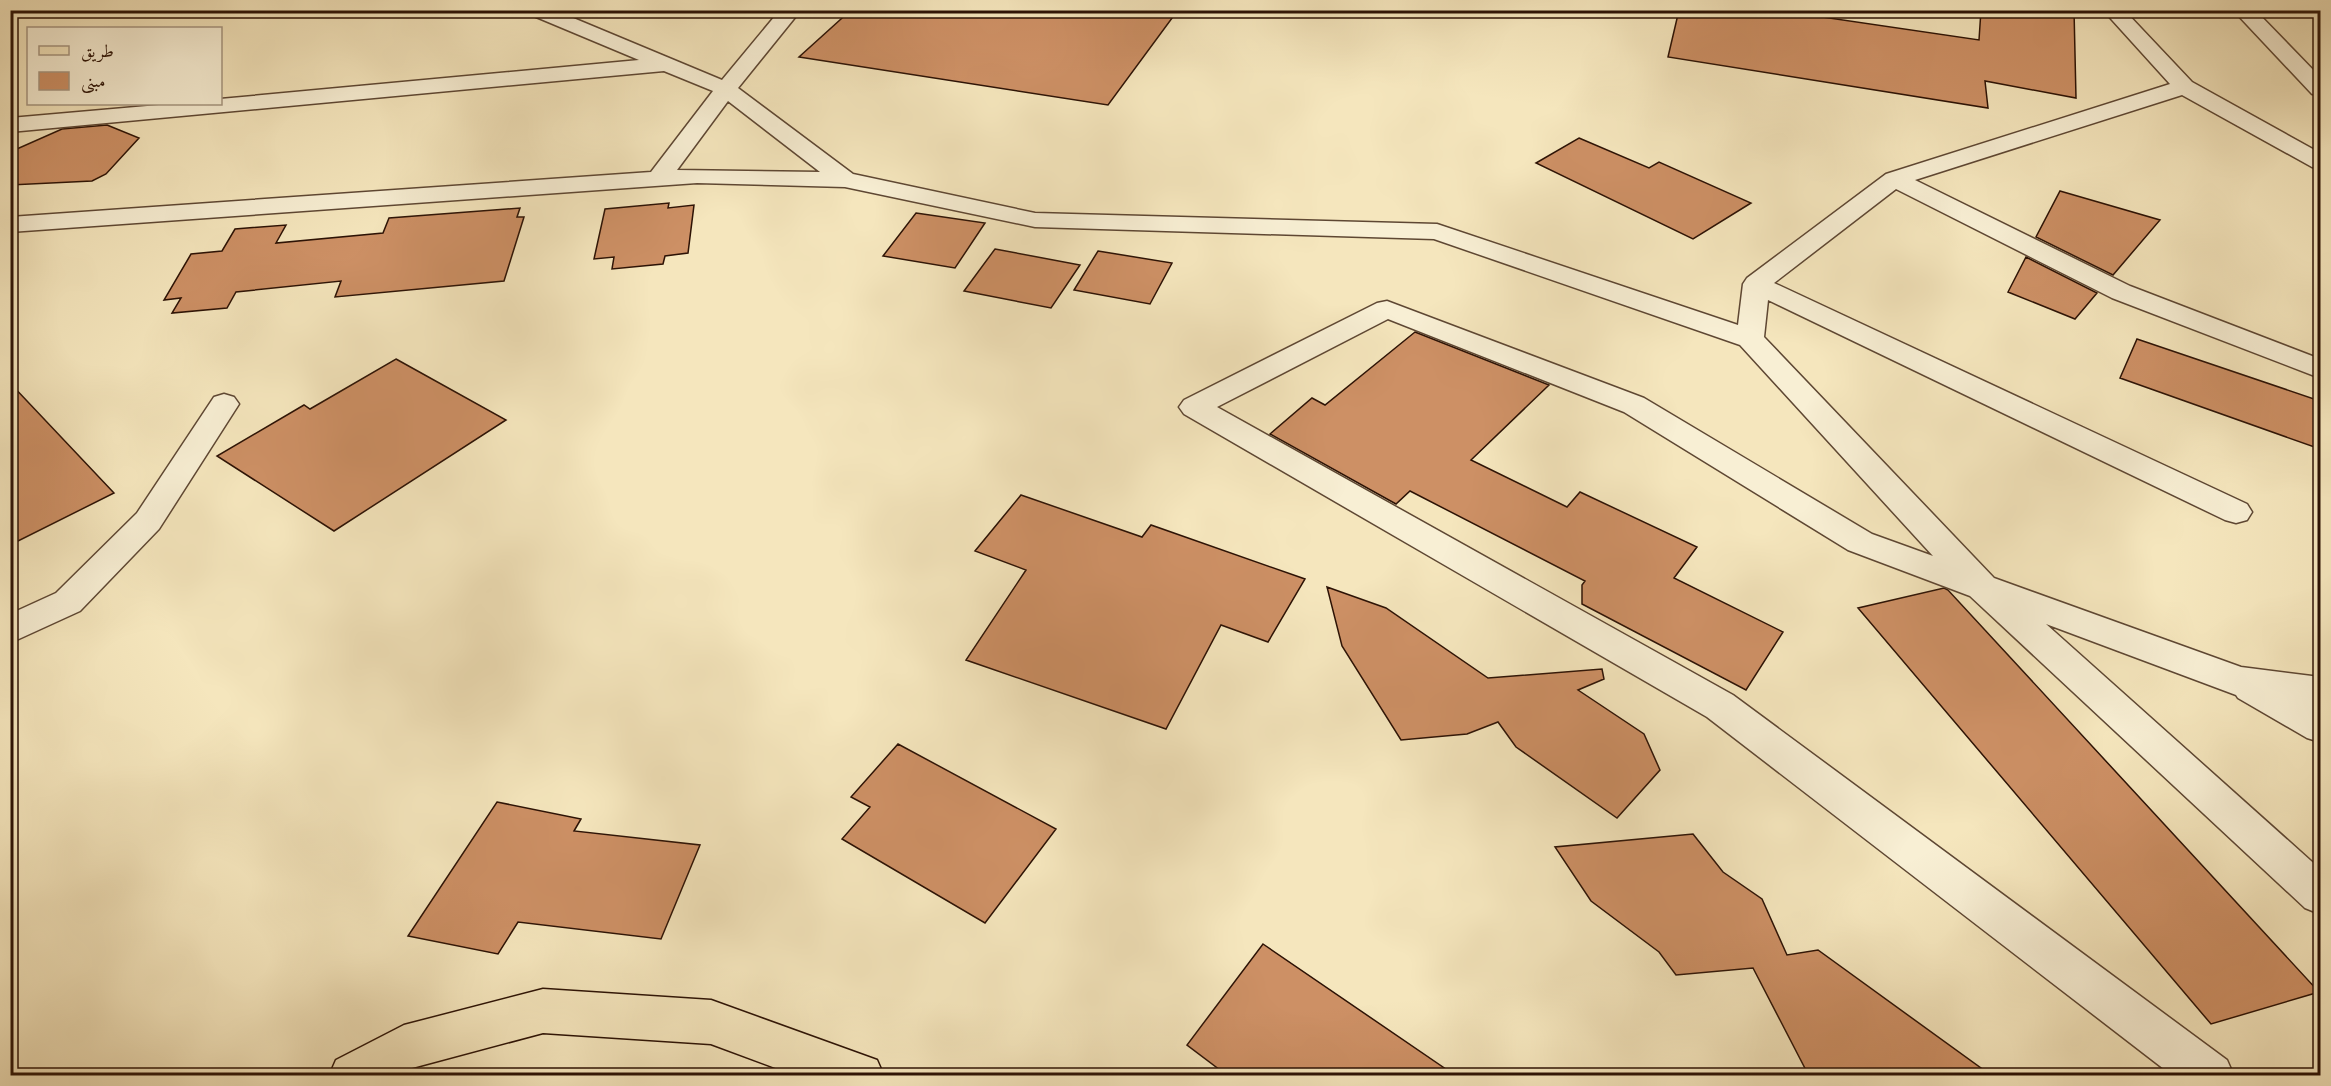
<svg xmlns="http://www.w3.org/2000/svg" width="2331" height="1086" viewBox="0 0 2331 1086" font-family="'IM FELL Double Pica',Amiri,serif">
	<style>
		.building { fill: #cd9065; stroke: #2c1205; stroke-width: 1.5 }
		.lines { fill: none; stroke-linecap: round; stroke-linejoin: round }
		.minor-casing { stroke: #5e4733; stroke-width: 3 }
		.major-casing { stroke: #2c1205; stroke-width: 3 }
		.minor { fill: #f8efd4; fill-rule: evenodd }
		.major { fill: #f5e6bd; fill-rule: evenodd }
	</style>
	<rect width="100%" height="100%" fill="#f5e6bd"/>
	<filter id="stains"><feTurbulence type="fractalNoise" baseFrequency=".00333" numOctaves="4"/><feColorMatrix values="0 0 0 0 .2 0 0 0 0 .09 0 0 0 0 .02 0 0 0 .5 -.17"/></filter>
	<radialGradient id="worn" r=".72"><stop offset=".6" stop-color="#630" stop-opacity="0"/><stop offset="1" stop-color="#630" stop-opacity=".3"/></radialGradient>
	<path class="building" d="M851,10h327l-70,95 -309,-48z
		M1679,10h95l205,30 2,-30h93l2,88 -91,-17 3,27 -320,-51z
		M107,125l32,13 -33,36 -14,7 -82,4v-33l52,-23z
		M1579,138l70,30 10,-6 92,41 -58,36 -157,-76z
		M2060,191l100,29 -47,55 -77,-38z
		M669,203l-1,5 26,-3 -6,48 -23,3 -2,8 -51,5 2,-12 -20,2 11,-50z
		M520,208l-3,9h7l-20,64 -169,16 6,-16 -105,11 -9,16 -55,5 9,-15 -17,2 27,-46 31,-3 13,-22 51,-4 -10,18 107,-10 6,-15z
		M916,213l69,10 -30,45 -72,-12z
		M995,249l85,16 -29,43 -87,-17z
		M1098,251l74,12 -22,41 -76,-14z
		M2026,257l71,36 -22,26 -67,-27z
		M1415,332l134,53 -78,75 96,47 13,-15 117,55 -23,31 109,54 -37,58 -164,-86v-19l3,-4 -175,-90 -14,13 -126,-70 42,-36 13,7z
		M2137,339l183,62v48l-200,-71z
		M396,359l110,61 -172,111 -117,-75 87,-51 6,4z
		M10,383l104,110 -104,52z
		M1021,495l121,42 9,-12 154,54 -37,63 -47,-17 -55,104 -200,-69 60,-90 -51,-19z
		M1327,587l59,21 102,70 114,-9 2,10 -26,11 66,44 16,36 -43,48 -101,-71 -18,-25 -31,12 -66,6 -59,-94z
		M1944,588l4,2 371,402 -108,32 -353,-416z
		M898,744l158,85 -71,94 -143,-84 28,-32 -19,-10z
		M497,802l84,17 -7,12 126,14 -39,94 -143,-17 -20,32 -90,-18z
		M1693,834l30,38 39,27 25,56 31,-5 174,126h-183l-56,-108 -77,7 -17,-23 -68,-51 -36,-54z
		M1263,944l193,132h-228l-41,-31z"/>
	<g class="lines">
		<g class="minor-casing">
			<path id="minor" d="M526,10h28l168,70 58,-70h21l-63,78 115,86 182,39 402,11 301,101 5,-41 4,-6 139,-104 284,-90 -67,-74h21l68,72 128,71v16l-8,-2 -130,-72 -267,85 215,106 190,73v19l-208,-80 -216,-109 -122,94 473,221 5,8 -5,8 -11,3 -11,-3 -457,-220 -4,37 230,241 247,89 79,10v28h-7l7,4v33l-13,-4 -69,-40 -2,-3 -190,-71 274,245v45l-15,-6 -335,-312 -122,-46 -224,-138 -236,-93 -171,88 516,288 494,365 7,16h-61l-466,-359 -523,-303 -5,-7 5,-7 193,-97 10,-2 257,97 228,136 61,22 -193,-211 -306,-106 -399,-12 -190,-40 -148,-4 -687,49v-15l641,-45 62,-81 -49,-20 -654,61v-14l160,-14h50v-5l419,-39 -110,-46zM728,101l92,71 -143,-2z
				M2233,10h22l65,67v18l-8,-1z
				M224,394l10,3 5,7 -80,125 -79,82 -70,32v-29l46,-21 81,-80 77,-116z"/>
		</g>
		<g class="major-casing">
			<path id="major" d="M543,989l168,11 166,60 7,16h-87l-86,-32 -168,-11 -131,35 -13,8h-70l7,-16 68,-35z"/>
		</g>
		<use href="#minor" class="minor"/>
		<use href="#major" class="major"/>
	</g>
	<rect width="2331" height="1086" fill="none" stroke="#f5e6bd" stroke-width="36"/>
	<rect x="12" y="12" width="2307" height="1062" fill="none" stroke="#2c1205" stroke-width="3"/>
	<rect x="18" y="18" width="2295" height="1050" fill="none" stroke="#2c1205" stroke-width="1.5"/>
	<rect x="27" y="27" width="195" height="78" fill="#f8efd4" stroke="#a69781" stroke-width="1.5"/>
	<rect x="39" y="46" width="30" height="9" fill="#f5e6bd" stroke="#a69781" stroke-width="1.5"/>
	<text x="81" y="57" font-size="18" fill="#2c1205">طريق</text>
	<rect x="39" y="72" width="30" height="18" fill="#cd9065" stroke="#a69781" stroke-width="1.5"/>
	<text x="81" y="87" font-size="18" fill="#2c1205">مبنى</text>
	<rect width="100%" height="100%" filter="url(#stains)"/>
	<rect width="100%" height="100%" fill="url(#worn)"/>
</svg>
